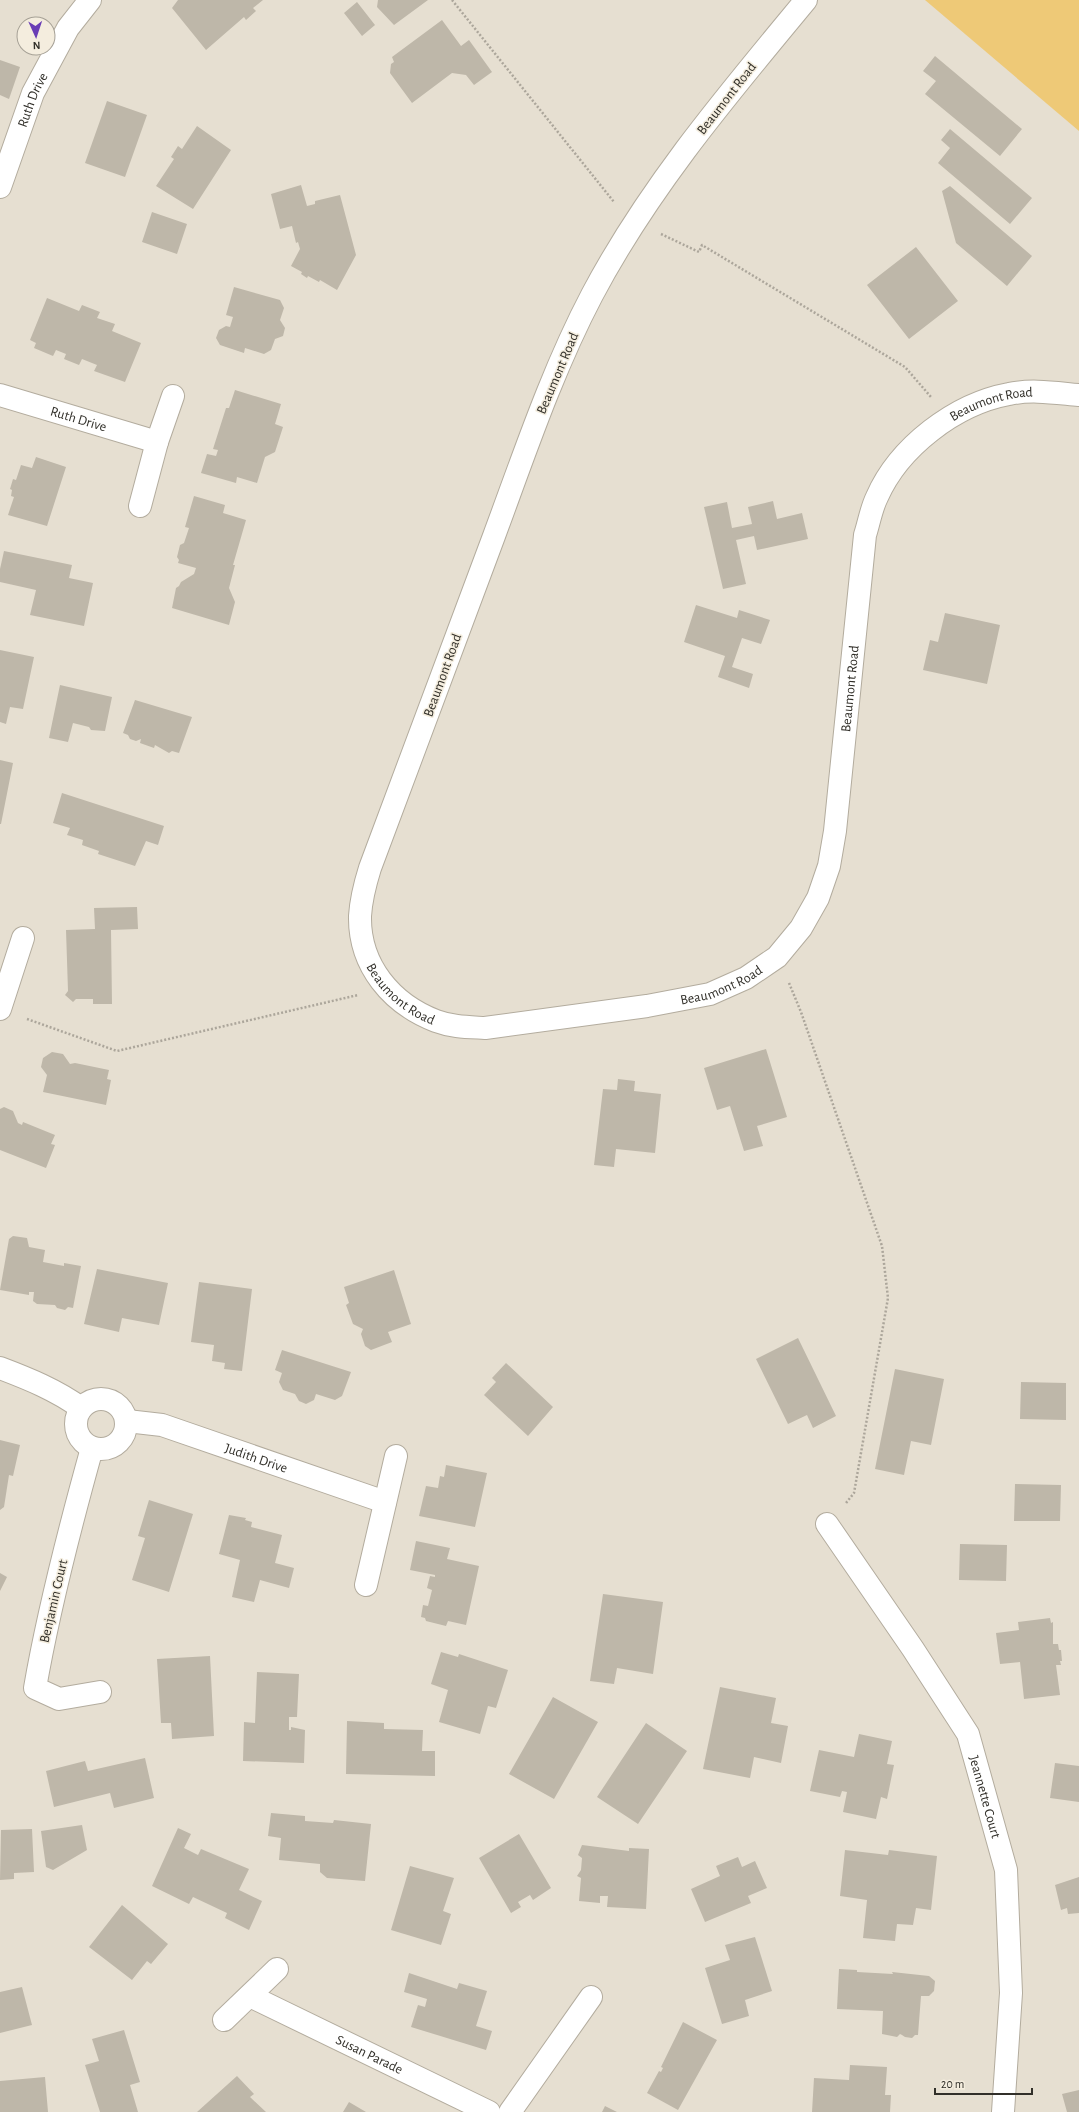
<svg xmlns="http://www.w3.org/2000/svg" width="1079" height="2112" viewBox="0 0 1079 2112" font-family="'Alegreya Sans',sans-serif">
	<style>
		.green { fill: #eec977 }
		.building { fill: #beb7a9 }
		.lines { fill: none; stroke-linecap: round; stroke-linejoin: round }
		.minor-casing { stroke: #b3ac9e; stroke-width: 24 }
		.path { stroke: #aca69b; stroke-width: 2.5; stroke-dasharray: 2 2; stroke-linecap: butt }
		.minor { stroke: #fff; stroke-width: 22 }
		.labels { text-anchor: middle; stroke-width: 3; stroke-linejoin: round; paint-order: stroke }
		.street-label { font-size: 14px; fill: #312f29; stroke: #f4edde }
	</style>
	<rect width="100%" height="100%" fill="#e6dfd1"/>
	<path class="green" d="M925,0h154v131z"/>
	<path class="building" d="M178,0h85l-10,8 3,3 -10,9 -2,-3 -38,33 -34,-42z
		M378,0h50l-34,25 -17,-18z
		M357,2l18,23 -13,11 -18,-23z
		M442,20l19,26 8,-6 23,32 -18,13 -8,-10 -14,-2 -40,30 -22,-30 1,-9 3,-2 -2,-5z
		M935,56l87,73 -22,27 -75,-62 11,-13 -13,-10z
		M0,60l20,7 -11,32 -9,-4z
		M107,101l40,14 -22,62 -40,-14z
		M197,126l34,24 -38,59 -37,-23 18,-27 -3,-2 7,-11 4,3z
		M950,129l82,69 -22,26 -72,-61 12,-15 -9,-8z
		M301,185l6,21 8,-2v-3l25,-6 16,60 -19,35 -17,-10 -1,2 -11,-6 -1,2 -6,-4 1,-2 -11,-6 9,-17 -2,-7 -2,1 -4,-17 -12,3 -9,-35z
		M950,186l82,70 -25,30 -51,-43 -14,-52z
		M152,212l35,12 -10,30 -35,-12z
		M916,247l42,54 -49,38 -42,-54z
		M234,287l46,13 4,8 -4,12 5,8 -2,8 -8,3 -4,11 -7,4 -19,-6 -1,5 -24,-8 -4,-7 3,-8 7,-4 4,1 3,-10 -7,-2z
		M47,298l32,13 3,-6 18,7 -3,6 18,6 -3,7 29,12 -16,39 -31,-11 3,-6 -15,-6 -3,6 -15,-6 2,-5 -10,-4 -3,6 -19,-8 2,-5 -6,-3z
		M235,390l46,14 -6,20 8,3 -8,25 -10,5 -8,26 -20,-6 -1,6 -35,-10 6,-19 9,2 2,-6 -5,-1 13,-41h3z
		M36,457l30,10 -19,59 -39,-11 6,-18 -3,-1 1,-6 -2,-1 3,-10 3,1 5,-15 11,3z
		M194,496l31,9 -2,8 23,7 -13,45h2l-6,23 6,14 -6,23 -57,-17 4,-20 3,-2 2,-4 13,-8 2,-6 -18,-5 1,-3 -2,-3 3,-12 4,-2 5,-15 -4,-1z
		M773,501l4,18 25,-6 6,26 -51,11 -3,-14 -18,4 10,44 -23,5 -19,-82 23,-5 5,26 20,-4 -4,-17z
		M4,551l68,14 -3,13 24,5 -9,43 -54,-11 6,-25 -36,-8v-13z
		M696,605l41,13 2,-8 31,10 -9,24 -19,-6 -10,29 21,7 -4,14 -31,-11 7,-21 -41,-14z
		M945,613l55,12 -13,59 -64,-14 7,-30 8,2z
		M0,650l34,7 -11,52 -13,-2 -4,17 -6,-2z
		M60,685l52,12 -7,34 -14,-1 -2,-3 -16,-4 -5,19 -19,-4z
		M135,700l57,17 -13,36 -7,-2 -3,2 -14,-8 -1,3 -14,-5 1,-4 -5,2 -6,-2 -2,-4 -5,-2z
		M0,760l13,3 -12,61h-1z
		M62,793l102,33 -6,19 -12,-4 -11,25 -37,-12 1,-3 -17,-6 1,-5 -16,-5 3,-7 -17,-5z
		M137,907l1,22 -27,1 1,74h-19v-5h-17l-3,3 -8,-7 3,-4 -2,-61 29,-1 -1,-21z
		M766,1049l21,68 -30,9 6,20 -19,5 -14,-45 -13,4 -13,-42z
		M52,1052l11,2 7,10 5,-1 34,7 -2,9 4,1 -5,25 -63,-13 4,-17 -6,-8 2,-9z
		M618,1079l17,2 -1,10 27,3 -6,59 -39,-4 -2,18 -20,-2 9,-76 14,1z
		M4,1107l9,4 5,12 4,2 1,-3 32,13 -4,9 4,1 -9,23 -46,-18v-41z
		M13,1236l14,2 2,9 16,3 -2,12 21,4v-3l17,3 -8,42 -5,-1 -3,3 -8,-2 -2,-3 -18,-1 -4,-3 1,-9h-5v3l-29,-5 9,-51z
		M97,1269l71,14 -9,42 -37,-7 -3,14 -35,-8z
		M394,1270l17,54 -23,8 4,10 -21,8 -6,-4 -4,-12 2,-5 -10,-5 -7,-19 3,-2 -5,-16z
		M199,1282l53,7 -10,82 -18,-2 1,-6 -13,-2 2,-16 -23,-3z
		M798,1338l38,78 -23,12 -6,-13 -19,9 -32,-65z
		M282,1350l69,22 -9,24 -7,4 -19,-6 -2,6 -8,4 -7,-3 -4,-7 -12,-4 -4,-8 3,-9 -7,-3z
		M506,1363l47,44 -25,29 -44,-41 12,-13 -4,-4z
		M895,1369l49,10 -13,66 -20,-4 -7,34 -29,-6z
		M1021,1382l45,1v37l-46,-1z
		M0,1440l20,5 -7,31 -4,-1 -5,32 -4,3z
		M446,1465l41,8 -12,54 -56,-11 7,-30 12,2 2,-12 4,1z
		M1015,1484l46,1 -1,36h-46z
		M149,1500l44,14 -24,78 -37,-12 13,-42 -7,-2z
		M229,1515l17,3 -1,2 7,2 -1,5 31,8 -7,28 19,5 -5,20 -29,-8 -6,22 -22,-5 8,-37 -21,-6z
		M416,1541l34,7 -3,11 32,7 -13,59 -18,-4 -2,5 -20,-5 -1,-3 -4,-1 2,-12 5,1 4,-16 -5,-2 3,-12 5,1v-2l-25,-5z
		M960,1544l47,1 -1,36 -47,-1z
		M0,1573l7,4 -7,14z
		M603,1594l60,8 -10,72 -36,-6 -3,16 -24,-3z
		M1050,1618l1,5 2,-1v22h5l1,6h2l1,11h-2l1,4h-5l4,30 -36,4 -4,-37 -20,2 -4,-31 23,-3 -1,-8z
		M441,1652l17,5 1,-3 49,16 -12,38 -8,-2 -8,28 -41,-12 9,-32 -17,-6z
		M210,1656l4,80 -42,3 -1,-16h-10l-4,-64z
		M257,1672l42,2 -2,43h-8v13h2v-3l14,3 -1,33 -61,-2 1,-39 11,1z
		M720,1687l56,11 -5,25 17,3 -7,37 -27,-6 -4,21 -47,-9z
		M553,1697l45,25 -44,77 -45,-25z
		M347,1721l37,2v6l39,1 -1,21h13v25l-89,-2z
		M646,1723l41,28 -49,73 -41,-27z
		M859,1734l33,7 -5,23 7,1 -7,34 -6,-2 -5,22 -33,-7 4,-20 -5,-1 -2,6 -30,-6 9,-41 35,7z
		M145,1758l9,40 -40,10 -4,-15 -56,14 -8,-36 39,-10 3,10z
		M1055,1763l24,3v36l-29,-4z
		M271,1813l34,3v5l28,2 1,-3 37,4 -6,57 -38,-3 -7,-6v-8l-41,-4 2,-22 -13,-2z
		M82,1825l5,25 -34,20 -7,-3 -5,-36z
		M178,1828l13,6 -7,14 14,7 3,-6 48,20 -10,21 23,11 -13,29 -24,-12 2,-5 -34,-16 -4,7 -37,-18z
		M32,1829l2,43 -20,1v6l-14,1 1,-50z
		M519,1834l32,54 -18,12 -3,-5 -12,7 3,5 -10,6 -32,-55z
		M582,1845l47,6v-3l20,1 -3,60 -39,-2 1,-11h-8v7l-21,-2 2,-23 -4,-2 4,-6 1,-12 -4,-3z
		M845,1850l43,5 1,-5 48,6 -6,54 -15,-2 -3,17 -16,-1 -2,17 -32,-3 4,-38 -27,-4z
		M738,1857l4,10 13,-6 12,27 -19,8 3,7 -46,19 -14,-33 29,-13 -4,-10z
		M410,1866l44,12 -11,33 8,3 -10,31 -50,-15z
		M1079,1877v36l-11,1 -1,-6 -6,2 -6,-25z
		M122,1905l46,39 -17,20 -4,-3 -15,19 -43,-33z
		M755,1937l17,54 -27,9 4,16 -27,8 -17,-56 25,-8 -5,-15z
		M839,1969l18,1v2l36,2 -1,-2 37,4 6,5 -1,10 -5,5h-8l-3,39h-3l-3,3 -7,-1 -3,-2 -2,-1 -3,3 -15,-3 1,-23 -46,-2z
		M409,1973l48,16 2,-6 28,8 -11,35 16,5 -6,19 -75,-23 7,-22 7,2 2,-8 -23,-7z
		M22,1987l10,38 -32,8v-41z
		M683,2022l34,18 -39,70 -31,-17 12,-22 2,1 2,-4 -2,-1z
		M124,2030l16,52 -10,3 8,27h-38l-15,-47 14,-4 -7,-22z
		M850,2065l37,2 -2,28h6l-1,17h-78l2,-34 35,2z
		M237,2076l17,18 -4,3 16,15h-69z
		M45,2077l3,35h-48v-31z
		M1079,2090v22h-12l-5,-18z
		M349,2102l17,10h-23z
		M605,2106l12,6h-15z"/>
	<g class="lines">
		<g class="minor-casing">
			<g id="minor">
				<path id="s1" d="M806,0c-77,93 -157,187 -214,295 -40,76 -68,160 -98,241 -42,111 -83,222 -124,332 -5,16 -9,32 -10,48 -1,50 32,88 76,105 16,6 32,6 49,7l162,-22 63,-12 36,-16 31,-21 24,-29 17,-30 11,-32 6,-35 30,-296c4,-12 6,-26 12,-38 22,-50 78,-93 132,-103 23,-5 47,-1 70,1"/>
				<path id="s2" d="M0,187l33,-94 35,-65 22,-28"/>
				<path id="s3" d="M0,395l157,47"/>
				<path d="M140,506l17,-64 16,-46"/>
				<path d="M0,1009l23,-71"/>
				<path d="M0,1368c29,11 56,22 81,40"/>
				<circle cx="101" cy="1424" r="25"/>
				<path id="s4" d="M127,1421l35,4 223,77"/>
				<path d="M92,1448c-22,79 -43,159 -57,240l24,11 41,-7"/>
				<path id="s5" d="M827,1524l86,125 55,85 38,136 5,123 -8,119"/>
				<path d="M366,1585l30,-129"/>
				<path id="s6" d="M250,1996l239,116"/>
				<path d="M224,2020l53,-51"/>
				<path d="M510,2112l81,-115"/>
			</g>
		</g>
		<path class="path" d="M452,0l162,202
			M661,234l38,18 3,-7 203,122 26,30
			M789,983l12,29 81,234 6,52 -34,195 -8,10
			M27,1019l90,32 241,-56"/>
		<use href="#minor" class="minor"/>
	</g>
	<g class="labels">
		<g class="street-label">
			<text transform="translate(726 98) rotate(-52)" y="5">Beaumont Road</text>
			<text dy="5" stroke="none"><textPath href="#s2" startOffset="93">Ruth Drive</textPath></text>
			<text transform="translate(557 373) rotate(-67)" y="5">Beaumont Road</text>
			<text dy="5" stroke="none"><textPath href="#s1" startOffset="2154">Beaumont Road</textPath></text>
			<text dy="5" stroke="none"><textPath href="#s3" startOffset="82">Ruth Drive</textPath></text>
			<text transform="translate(442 675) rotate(-70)" y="5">Beaumont Road</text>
			<text dy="5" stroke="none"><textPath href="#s1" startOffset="1806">Beaumont Road</textPath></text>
			<text dy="5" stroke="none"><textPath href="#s1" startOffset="1458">Beaumont Road</textPath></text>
			<text dy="5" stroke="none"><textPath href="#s1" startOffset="1122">Beaumont Road</textPath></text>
			<text dy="5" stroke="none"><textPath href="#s4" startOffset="135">Judith Drive</textPath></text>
			<text transform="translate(53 1601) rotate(-77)" y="5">Benjamin Court</text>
			<text dy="5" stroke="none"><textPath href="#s5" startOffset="318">Jeannette Court</textPath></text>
			<text dy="5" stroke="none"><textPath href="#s6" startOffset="133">Susan Parade</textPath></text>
		</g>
	</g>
	<g transform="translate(36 36) rotate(177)"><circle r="19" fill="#f4edde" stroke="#a6a196"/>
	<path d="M0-3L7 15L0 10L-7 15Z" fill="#693db5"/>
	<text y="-6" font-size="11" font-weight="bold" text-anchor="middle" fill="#312f29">N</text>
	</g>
	<path d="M935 2088v6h97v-6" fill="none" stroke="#312f29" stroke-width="2"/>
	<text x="941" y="2088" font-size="12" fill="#312f29" stroke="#f4edde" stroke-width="3" paint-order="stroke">20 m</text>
</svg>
